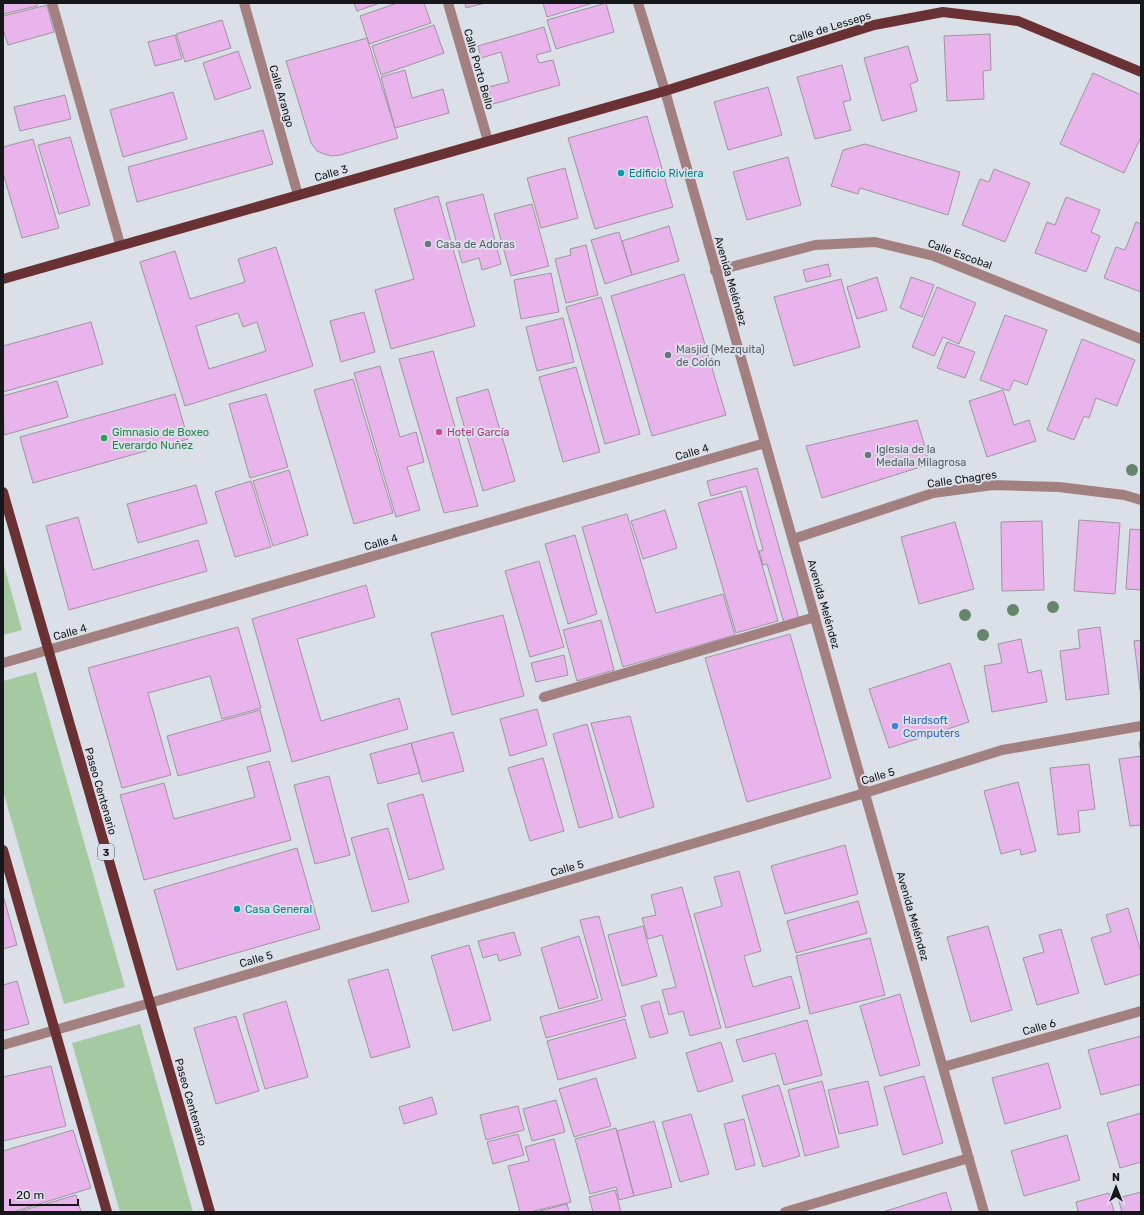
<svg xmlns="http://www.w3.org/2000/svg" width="1144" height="1215" viewBox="0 0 1144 1215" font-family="Rubik,sans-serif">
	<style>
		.green { fill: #a5caa2 }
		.building { fill: #e8b4eb; stroke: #9d969d; fill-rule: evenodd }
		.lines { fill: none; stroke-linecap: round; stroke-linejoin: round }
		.minor { stroke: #a2807f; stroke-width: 10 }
		.major { stroke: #693133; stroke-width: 10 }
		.tree { fill: #66866c }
		.culture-dot { fill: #0f9aa8; stroke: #dbe0e8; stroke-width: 1.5 }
		.worship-dot { fill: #6b7280; stroke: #dbe0e8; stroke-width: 1.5 }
		.hotel-dot { fill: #d1479c; stroke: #dbe0e8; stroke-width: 1.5 }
		.leisure-dot { fill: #2e9e5b; stroke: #dbe0e8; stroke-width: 1.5 }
		.shop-dot { fill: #3f7fe0; stroke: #dbe0e8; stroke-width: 1.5 }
		.labels { text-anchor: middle; stroke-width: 4; stroke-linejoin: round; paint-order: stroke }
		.shield { fill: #dbe0e8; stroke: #505358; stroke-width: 1 }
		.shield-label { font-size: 10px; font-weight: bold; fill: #15171a }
		.street-label { font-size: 11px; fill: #15171a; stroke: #dbe0e8 }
		.culture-label { font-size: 11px; fill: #0d838f; stroke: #dbe0e8; text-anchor: start }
		.worship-label { font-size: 11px; fill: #5b616d; stroke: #dbe0e8; text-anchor: start }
		.leisure-label { font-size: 11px; fill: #27864d; stroke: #dbe0e8; text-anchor: start }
		.hotel-label { font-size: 11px; fill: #b23c85; stroke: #dbe0e8; text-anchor: start }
		.shop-label { font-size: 11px; fill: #366cbe; stroke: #dbe0e8; text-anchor: start }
	</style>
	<rect width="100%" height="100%" fill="#dbe0e8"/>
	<path class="green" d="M3,562l19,68 -19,5z
		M36,672l89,315 -61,17 -61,-213v-110z
		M140,1024l53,188h-73l-48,-169z"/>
	<path class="building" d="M3,3h34v3l-34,8z
		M354,3h26l-23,8z
		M397,3h27l7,20 -62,21 -9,-28z
		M465,3h20l-19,5z
		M543,3h50l-46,14z
		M606,3l8,29 -58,17 -9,-29z
		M47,5l7,27 -46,13 -5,-16v-13z
		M222,20l9,28 -46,14 -9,-28z
		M434,25l10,28 -63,22 -9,-29z
		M544,27l7,24 -15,4 3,8 14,-3 7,25 -67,19 -5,-17 21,-5 -8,-30 -20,6 -3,-12z
		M990,34l1,36 -8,1 1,28 -37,2 -3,-65z
		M175,35l7,24 -27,7 -7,-24z
		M367,38l31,100 -58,17 -8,1 -8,-2 -7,-3 -6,-8 -25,-82z
		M908,46l10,35 -8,3 7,27 -35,10 -18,-63z
		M238,51l13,37 -36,12 -12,-37z
		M842,65l9,35 -8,2 8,28 -36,9 -18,-62z
		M405,70l7,28 31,-9 6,24 -54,15 -14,-51z
		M1093,73l48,22v42l-17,36 -64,-29z
		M768,87l14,48 -54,15 -14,-48z
		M173,92l14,47 -64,18 -13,-47z
		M65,95l6,24 -51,12 -6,-24z
		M647,116l26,91 -78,22 -27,-91z
		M263,130l10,34 -136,38 -9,-35z
		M70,137l20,68 -31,9 -21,-69z
		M33,139l26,89 -37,10 -19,-65v-26z
		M865,144l95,28 -12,43 -88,-27 -2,6 -27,-8 12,-36z
		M788,157l13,48 -54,15 -14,-48z
		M565,168l13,50 -37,10 -14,-50z
		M994,169l36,14 -25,59 -43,-17 18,-46 9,3z
		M483,194l18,70 -19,6 -3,-12 -17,5 -16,-60z
		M438,196l37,130 -84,23 -16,-59 39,-11 -20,-70z
		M1066,197l34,13 -9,22 9,4 -14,36 -51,-19 12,-31 8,3z
		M532,204l17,62 -38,10 -17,-62z
		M1136,222l5,2v68l-37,-14 12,-31 9,3z
		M669,226l10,35 -47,14 -10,-34z
		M619,232l13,43 -27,9 -14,-44z
		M586,245l12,50 -32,8 -11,-44 16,-4 -1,-6z
		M276,247l37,119 -128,40 -45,-144 35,-11 15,48 55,-17 -7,-23zM238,313l5,14 14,-5 9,29 -57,18 -13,-43z
		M828,264l3,12 -25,6 -3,-12z
		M551,273l8,39 -38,7 -7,-39z
		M684,274l42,141 -74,21 -41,-140z
		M877,277l10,33 -30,9 -10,-32z
		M911,277l23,8 -12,32 -22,-9z
		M841,279l19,68 -66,19 -20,-69z
		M937,287l39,16 -17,41 -16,-7 -9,19 -22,-9z
		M601,297l39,137 -35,10 -39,-137z
		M364,312l11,40 -34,10 -11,-41z
		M1005,315l42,15 -20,55 -13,-5 -5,11 -29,-11z
		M563,318l11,44 -37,9 -11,-44z
		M91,322l12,42 -100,28v-46z
		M1082,339l53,21 -18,46 -21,-8 -7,20 -5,-2 -10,24 -27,-10z
		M947,342l28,10 -10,26 -28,-10z
		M433,351l45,155 -34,7 -45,-154z
		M380,366l20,71 16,-5 8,30 -17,5 13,43 -24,7 -42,-144z
		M576,367l24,85 -37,10 -24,-85z
		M353,379l40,134 -39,11 -40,-134z
		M57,381l11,36 -64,18 -1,-39z
		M488,389l27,92 -32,10 -27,-93z
		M1003,390l11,35 15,-5 7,21 -49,16 -18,-56z
		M175,394l13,45 -155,44 -13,-46z
		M266,394l22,73 -38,11 -21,-74z
		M917,420l13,44 -108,34 -16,-52z
		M757,468l42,151 -15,4 -17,-59 -4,1 -4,-14 4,-1 -17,-64 -35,10 -4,-15z
		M289,470l19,65 -35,11 -20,-65z
		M251,481l20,66 -36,10 -20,-65z
		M196,485l11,38 -69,20 -11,-39z
		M741,491l37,130 -42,12 -38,-130z
		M665,510l12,38 -34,11 -12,-38z
		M627,514l29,99 67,-19 12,41 -112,32 -41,-140z
		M78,517l15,53 105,-30 9,31 -138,39 -23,-84z
		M1079,520l41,3 -5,71 -41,-3z
		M1042,521l2,69 -42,1 -1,-69z
		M955,522l19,67 -55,15 -18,-67z
		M1130,529l11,1v60l-15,-1z
		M575,535l22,79 -29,10 -23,-80z
		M539,561l25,86 -34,10 -25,-86z
		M366,585l9,32 -78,22 24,82 78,-23 9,31 -116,33 -40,-143z
		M503,615l21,81 -72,19 -21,-82z
		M601,620l13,50 -37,11 -14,-51z
		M238,627l23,81 -39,11 -12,-43 -62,17 23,82 -49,13 -34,-120z
		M1100,627l9,67 -43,6 -6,-49 20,-3 -2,-18z
		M790,634l41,144 -84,24 -42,-144z
		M1021,639l7,34 13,-3 6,32 -55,10 -8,-46 18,-3 -4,-19z
		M1141,640v50h-1l-6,-49z
		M564,655l4,20 -32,7 -5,-19z
		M950,663l19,59 -80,26 -20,-59z
		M537,709l10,36 -37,11 -10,-37z
		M260,710l11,41 -93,25 -11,-40z
		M630,716l24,91 -35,11 -28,-95z
		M587,724l26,94 -34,10 -26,-94z
		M453,732l11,39 -42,11 -11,-39z
		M1141,741v84l-11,1 -11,-67 22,-3 -2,-14z
		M411,743l9,30 -42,11 -8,-30z
		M543,758l21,73 -34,10 -22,-73z
		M269,761l22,79 -147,40 -24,-85 44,-12 10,36 81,-22 -8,-30z
		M1089,764l6,45 -17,2 2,21 -22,3 -8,-67z
		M329,776l21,79 -35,9 -21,-79z
		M1018,782l18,69 -15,4 -1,-6 -19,5 -17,-63z
		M423,794l21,75 -35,11 -22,-76z
		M388,828l21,74 -37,10 -21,-74z
		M845,845l13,49 -73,20 -14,-48z
		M297,848l23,81 -143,41 -23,-80z
		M739,871l22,80 -17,5 9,31 38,-11 9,32 -74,20 -32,-114 28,-8 -8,-29z
		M682,887l39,141 -31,8 -7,-25 -14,4 -7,-25 14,-3 -14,-52 -14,4 -6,-21 14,-3 -5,-20z
		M3,895l14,50 -14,4z
		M858,901l9,32 -71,20 -9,-32z
		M1128,908l13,44v22l-36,11 -14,-47 20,-6 -5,-17z
		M599,916l27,100 -80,22 -6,-21 62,-17 -22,-80z
		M643,926l14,50 -35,10 -14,-51z
		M988,926l24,84 -41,12 -24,-85z
		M1061,929l18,64 -42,12 -14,-47 21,-6 -5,-17z
		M514,932l7,23 -22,6 -2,-7 -14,4 -5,-17z
		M579,936l19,62 -39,11 -18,-61z
		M870,938l15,57 -75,19 -14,-58z
		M469,945l22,75 -38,11 -22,-75z
		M388,969l22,78 -39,11 -23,-78z
		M17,981l12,43 -26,7v-46z
		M900,994l20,71 -40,11 -20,-70z
		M286,1001l22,76 -43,12 -22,-75z
		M659,1001l9,32 -18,5 -9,-32z
		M236,1016l23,75 -43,13 -22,-76z
		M625,1019l11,39 -78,22 -11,-39z
		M807,1020l15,55 -38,10 -9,-32 -32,9 -7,-22z
		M1141,1036v48l-40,11 -13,-45z
		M721,1042l12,39 -35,11 -12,-39z
		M1048,1063l13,45 -56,16 -13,-46z
		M51,1066l15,60 -63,15v-64z
		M924,1076l19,67 -40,12 -19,-68z
		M596,1078l15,48 -37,11 -15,-48z
		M822,1081l17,66 -34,9 -17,-66z
		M868,1081l10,44 -39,9 -11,-44z
		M779,1085l21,71 -37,11 -21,-71z
		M432,1097l5,17 -33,10 -5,-17z
		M556,1100l9,32 -33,9 -9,-32z
		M518,1106l6,24 -38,10 -6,-25z
		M1141,1113v49l-21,6 -13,-45z
		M691,1114l18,60 -29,8 -18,-60z
		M744,1119l11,46 -19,5 -12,-46z
		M654,1121l18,66 -38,9 -17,-65z
		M616,1128l18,68 -15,4 -3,-13 -26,7 -15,-55z
		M73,1130l18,58 -78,24h-10v-61z
		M518,1134l6,21 -31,9 -6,-22z
		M1067,1135l13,45 -56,16 -13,-45z
		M554,1139l17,63 -41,10h-10l-12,-46 21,-5 -4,-14z
		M615,1190l6,22h-28l-4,-15z
		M946,1192l6,20h-69z
		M1141,1192v20h-19l-4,-14z
		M1109,1193l5,19h-38l2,-1 -2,-9z
		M76,1195l5,17h-63z
		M567,1204l2,8h-33z"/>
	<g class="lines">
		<path class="minor" d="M52,3l68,241
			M244,3l54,192
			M448,3l40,138
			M638,3l27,88 319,1121
			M715,271l100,-26 60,-3 59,14 207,83
			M793,539l140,-46 60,-8 66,2 65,8 17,5
			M3,663l762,-220
			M544,697l271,-80
			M3,1045l147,-42 715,-210 137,-43 139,-24
			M943,1067l198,-56
			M785,1212l184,-54"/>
		<path class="major" d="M3,279l662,-188 209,-66 69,-13 75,9 123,51
			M3,492l207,720
			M3,850l104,362"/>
	</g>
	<g class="tree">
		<circle cx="1132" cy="470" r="6"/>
		<circle cx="1053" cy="607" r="6"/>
		<circle cx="1013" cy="610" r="6"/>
		<circle cx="965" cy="615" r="6"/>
		<circle cx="983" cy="635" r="6"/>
	</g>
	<g class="culture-dot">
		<circle cx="621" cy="173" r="4"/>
		<circle cx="237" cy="909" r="4"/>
	</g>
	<g class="worship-dot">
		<circle cx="428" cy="244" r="4"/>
		<circle cx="668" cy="355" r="4"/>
		<circle cx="868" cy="455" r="4"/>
	</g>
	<circle class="hotel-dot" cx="439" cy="432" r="4"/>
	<circle class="leisure-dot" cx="104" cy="438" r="4"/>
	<circle class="shop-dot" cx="895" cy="726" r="4"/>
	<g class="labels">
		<rect class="shield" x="98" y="844" width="16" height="16" rx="3"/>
		<g class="shield-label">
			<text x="106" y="856">3</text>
		</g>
		<g class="street-label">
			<text transform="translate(830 27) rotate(-17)" y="4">Calle de Lesseps</text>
			<text transform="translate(479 69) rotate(74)" y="4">Calle Porto Bello</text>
			<text transform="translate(282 96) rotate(74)" y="4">Calle Arango</text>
			<text transform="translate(331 173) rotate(-16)" y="4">Calle 3</text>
			<text transform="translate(960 254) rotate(20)" y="4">Calle Escobal</text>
			<text transform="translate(731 281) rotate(74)" y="4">Avenida Meléndez</text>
			<text transform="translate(692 452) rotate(-16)" y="4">Calle 4</text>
			<text transform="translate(962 479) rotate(-8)" y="4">Calle Chagres</text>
			<text transform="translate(381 542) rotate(-16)" y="4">Calle 4</text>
			<text transform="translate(824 604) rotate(74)" y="4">Avenida Meléndez</text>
			<text transform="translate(70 632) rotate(-16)" y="4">Calle 4</text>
			<text transform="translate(878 776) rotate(-17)" y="4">Calle 5</text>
			<text transform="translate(101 791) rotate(74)" y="4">Paseo Centenario</text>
			<text transform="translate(567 868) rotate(-16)" y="4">Calle 5</text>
			<text transform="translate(913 916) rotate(74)" y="4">Avenida Meléndez</text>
			<text transform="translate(256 959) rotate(-16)" y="4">Calle 5</text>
			<text transform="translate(1039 1027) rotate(-16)" y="4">Calle 6</text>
			<text transform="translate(191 1102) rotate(74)" y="4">Paseo Centenario</text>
		</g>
		<g class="culture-label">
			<text x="629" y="177">Edificio Riviera</text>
			<text x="245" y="913">Casa General</text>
		</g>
		<g class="worship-label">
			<text x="436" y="248">Casa de Adoras</text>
			<text x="676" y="353">Masjid (Mezquita)<tspan x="676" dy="13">de Colón</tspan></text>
			<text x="876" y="453">Iglesia de la<tspan x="876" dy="13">Medalla Milagrosa</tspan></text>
		</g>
		<g class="leisure-label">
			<text x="112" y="436">Gimnasio de Boxeo<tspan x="112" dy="13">Everardo Nuñez</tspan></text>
		</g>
		<g class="hotel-label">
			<text x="447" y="436">Hotel García</text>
		</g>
		<g class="shop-label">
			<text x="903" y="724">Hardsoft<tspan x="903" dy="13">Computers</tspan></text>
		</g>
	</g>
	<rect width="1144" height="1215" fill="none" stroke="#15171a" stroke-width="8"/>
	<g transform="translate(1116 1187)" stroke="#dbe0e8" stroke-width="3" paint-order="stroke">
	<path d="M0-3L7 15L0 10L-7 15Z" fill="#15171a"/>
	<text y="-6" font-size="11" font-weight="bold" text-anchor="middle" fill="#15171a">N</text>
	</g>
	<path d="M10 1199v6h68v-6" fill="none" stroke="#15171a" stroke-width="2"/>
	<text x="16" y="1199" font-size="12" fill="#15171a" stroke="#dbe0e8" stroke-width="3" paint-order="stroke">20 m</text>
</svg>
